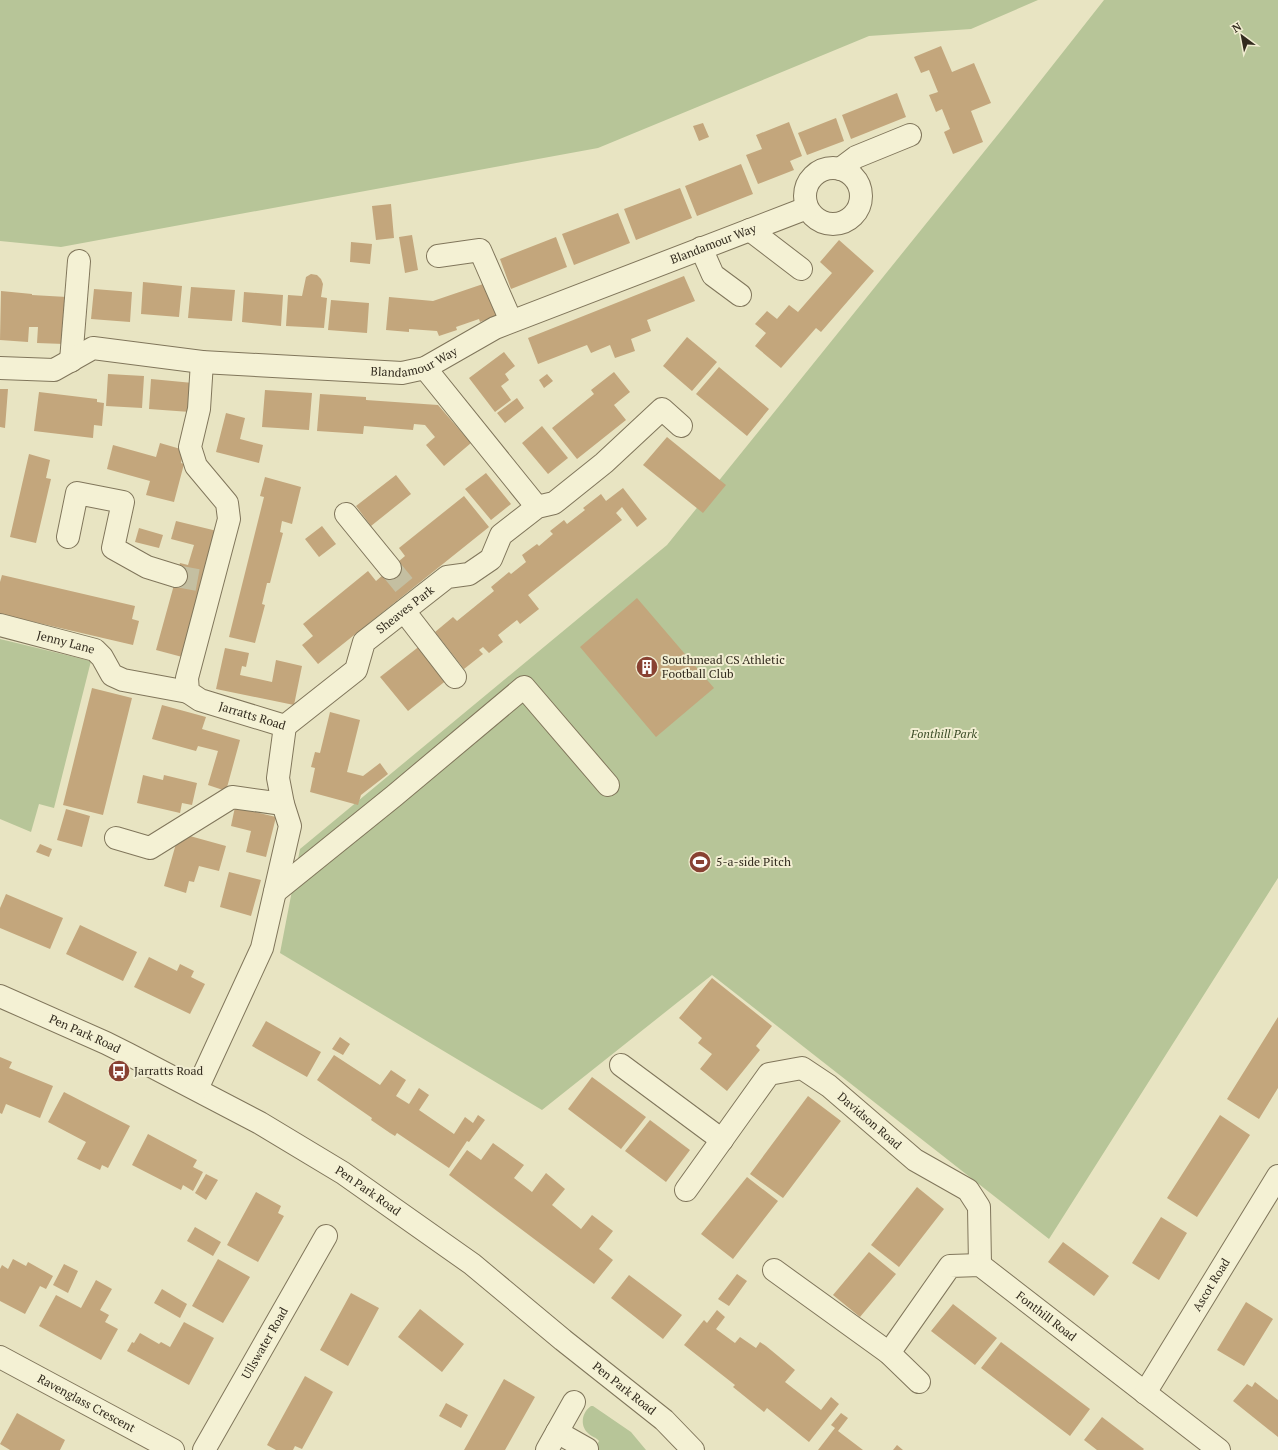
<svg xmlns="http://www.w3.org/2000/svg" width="1278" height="1450" viewBox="0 0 1278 1450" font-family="'PT Serif',serif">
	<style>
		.green { fill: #b7c598 }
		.building { fill: #c3a67c }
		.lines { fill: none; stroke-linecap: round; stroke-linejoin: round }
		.minor-tunnel { stroke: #c4bfa1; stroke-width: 22; stroke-dasharray: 22 11; stroke-linecap: butt }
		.minor-casing { stroke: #80765b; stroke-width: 24 }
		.minor { stroke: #f4f1d4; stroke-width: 22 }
		.labels { text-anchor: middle; stroke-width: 4; stroke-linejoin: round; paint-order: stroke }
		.street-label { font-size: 12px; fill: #322b1e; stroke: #f1edd1 }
		.poi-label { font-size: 12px; fill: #322b1e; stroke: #f1edd1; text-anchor: start }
		.park-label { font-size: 12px; font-style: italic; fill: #3c4c27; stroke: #f1edd1 }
	</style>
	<rect width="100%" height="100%" fill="#e8e4c2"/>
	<path class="green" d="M0,0h1038l-67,29 -102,7 -271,112 -537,99 -61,-6z
		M1104,0h174v878l-229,361 -337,-264 -170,135 -262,-157 20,-104 367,-304 337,-418z
		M0,639l91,22 -37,147 -15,-4 -8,28 -31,-13z
		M591,1406h2l38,26 15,18h-52l5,-9c-3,-4 -7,-4 -10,-7 -10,-8 -7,-22 2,-28z"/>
	<path class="building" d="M941,46l11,26 22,-9 17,40 -20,8 12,31 -30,12 -9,-22 6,-3 -8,-20 -6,3 -7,-17 9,-3 -9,-22 -8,3 -7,-16z
		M897,93l9,24 -55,22 -9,-24z
		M836,118l8,23 -37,14 -9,-22z
		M789,122l13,34 -12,5 4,9 -36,14 -12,-29 16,-6 -6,-14z
		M703,123l6,14 -10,4 -6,-15z
		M741,164l12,30 -56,22 -12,-30z
		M680,188l12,30 -56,22 -12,-31z
		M391,204l3,34 -18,2 -4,-34z
		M618,213l12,30 -56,22 -12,-31z
		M412,235l6,35 -13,3 -6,-36z
		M556,237l11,30 -56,22 -11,-30z
		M839,240l35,31 -53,61 -5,-4 -35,40 -26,-22 11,-13 -11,-9 12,-13 10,8 12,-14 9,7 34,-39 -12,-11z
		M351,242l21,2 -2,20 -20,-2z
		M311,274l6,1 4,4 2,5 -2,13 6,1 -3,30 -38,-2 2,-31 14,1 4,-19z
		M684,276l11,25 -48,19 4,11 -20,8 4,12 -20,7 -5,-13 -19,8 -4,-8 -49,19 -10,-26z
		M143,282l39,4 -3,31 -38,-3z
		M486,283l11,33 -17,6 -1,-3 -23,8 1,3 -18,6 -2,-5 -28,-2v3l-23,-2 3,-33 44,4z
		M191,287l44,3 -3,31 -44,-3z
		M94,289l38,3 -2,30 -39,-3z
		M1,291l31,3v1l35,2 -3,47 -27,-1 1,-16h-9l-1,15 -28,-2z
		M244,292l39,3 -2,31 -39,-4z
		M331,300l38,3 -2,30 -39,-3z
		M687,337l30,25 -25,29 -29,-25z
		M504,352l11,14 -10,8 4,6 -8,6 10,14 -16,12 -26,-34z
		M719,367l50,42 -22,27 -51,-42z
		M614,372l16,20 -16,13 12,15 -49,39 -25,-31 42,-34 -3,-4z
		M108,374l36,2 -2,32 -36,-2z
		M547,374l6,7 -9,7 -5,-8z
		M151,379l42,4 -3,29 -41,-3z
		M0,389h8l-3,39 -5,-1z
		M265,390l47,3 -3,37 -47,-3z
		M39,392l58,7v3l7,1 -2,23 -8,-1 -1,13 -59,-7z
		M320,394l46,3v3l72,5 33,38 -27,23 -18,-21 9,-8 -10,-12 -11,-1 -1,6 -49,-4 -1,8 -46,-3z
		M517,398l7,10 -19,15 -8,-10z
		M226,413l19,5 -5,21 23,6 -4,18 -43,-11z
		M542,426l26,32 -20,16 -26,-31z
		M667,437l59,48 -23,28 -60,-48z
		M160,443l24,7 -3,13 3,1 -10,38 -28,-7 4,-14 -43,-12 6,-24 43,12z
		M29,454l21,6 -4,18 5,1 -15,64 -26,-6z
		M486,473l25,31 -20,16 -26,-31z
		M396,475l15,19 -40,32 -15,-20z
		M265,477l36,10 -9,37 -10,-3 -2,11 3,1 -13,50h-3l-5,21 3,1 -10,38 -26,-6 35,-140 -4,-1z
		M623,488l24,31 -10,8 -15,-20 -6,6 6,7 -94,75 11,14 -19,15 -3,-4 -19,15 5,7 -14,11 -6,-6 -4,3 4,4 -19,15 -29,-37 18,-15 4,4 37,-30 -3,-4 18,-15 2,2 15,-12 -4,-7 15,-11 2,2 14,-12 -3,-3 14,-11 3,4 18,-14 -2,-2 18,-14 5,7z
		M464,496l25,31 -171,137 -16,-19 11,-9 -10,-12 65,-53 8,10 29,-25 -6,-8z
		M176,521l41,10 -21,78 -2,-1 -3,12 4,2 -9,36 -30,-8 24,-87 8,2 6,-20 -23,-6z
		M322,526l14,18 -17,13 -14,-18z
		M139,528l24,7 -4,13 -24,-6z
		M2,575l133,31 -3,13 7,2 -6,24 -133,-31v-32z
		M637,598l77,90 -58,49 -76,-90z
		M421,645l27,34 -40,32 -28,-34z
		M225,648l24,5 -3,14 -4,-1 -2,9 32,7 4,-22 26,6 -8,39 -78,-16z
		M92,688l40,10 -29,117 -40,-10z
		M162,705l44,12 -4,12 38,11 -14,51 -18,-6 10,-34 -20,-5 -2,5 -44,-12z
		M330,712l30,8 -13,52 16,4 17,-13 8,11 -27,21 -3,10 -48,-13 5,-24 -4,-1 4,-15 5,1z
		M143,775l20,5 1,-5 33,8 -5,22 -10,-2 -2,10 -43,-10z
		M235,807l41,10 -10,40 -20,-5 5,-21 -20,-5z
		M66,809l24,7 -8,31 -25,-7z
		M179,833l47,13 -7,25 -20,-5 -5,16 -5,-1 -3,12 -22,-7z
		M40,844l12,5 -3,8 -13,-5z
		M229,872l32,8 -10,36 -31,-9z
		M6,894l57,24 -13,31 -50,-21v-20z
		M80,925l57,27 -14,29 -57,-27z
		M149,957l28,14 3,-7 14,7 -3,6 14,7 -15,30 -56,-27z
		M712,978l60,48 -16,20 4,4 -33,41 -27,-22 12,-15 -14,-11 4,-5 -23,-20z
		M1278,1017v71l-19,31 -32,-20z
		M266,1021l55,31 -14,25 -55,-31z
		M340,1037l10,7 -7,11 -11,-6z
		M334,1055l46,30 11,-15 15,10 -10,16 13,8 10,-16 10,7 -10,15 35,24 11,-17 8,6 5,-8 7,5 -16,22 -2,-1 -18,27 -52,-35 -2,3 -5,-3 -19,-13 1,-2 -55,-38z
		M0,1057l12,5 -3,6 44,18 -13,32 -34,-14 -4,10 -2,-1z
		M592,1077l54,40 -25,32 -53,-40z
		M64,1092l66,34 -22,42 -6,-3 -2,5 -23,-11 9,-17 -38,-20z
		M808,1096l33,25 -58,77 -33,-24z
		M1220,1115l30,20 -53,82 -30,-19z
		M650,1120l40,30 -24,32 -41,-31z
		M148,1134l49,26 -4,7 10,5 -10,19 -10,-6 -2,5 -49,-25z
		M493,1143l31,22 -10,13 18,14 14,-19 19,16 -13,16 29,24 11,-14 21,16 -14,18 14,11 -19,24 -145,-109 18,-25 14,10z
		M206,1174l12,6 -12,20 -11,-7z
		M747,1177l31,24 -45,58 -32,-25z
		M917,1187l27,22 -45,58 -28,-22z
		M256,1192l25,14 -3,7 6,3 -26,46 -31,-17z
		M1161,1217l26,16 -28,47 -27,-17z
		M195,1227l26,15 -8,14 -26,-15z
		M1063,1242l46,34 -15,20 -46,-34z
		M869,1252l27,22 -36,43 -27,-22z
		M13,1259l13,7 2,-4 25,14 -7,13 -6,-3 -15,28 -25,-13v-32l2,-4 6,4z
		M218,1259l32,18 -27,46 -31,-17z
		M64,1264l14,7 -10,22 -15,-8z
		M737,1274l10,7 -18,25 -11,-7z
		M629,1275l53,40 -19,24 -52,-41z
		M96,1280l16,9 -12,21 9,5 -4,7 13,7 -17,31 -62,-34 17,-31 25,13z
		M162,1289l25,15 -7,14 -26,-15z
		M351,1293l28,15 -31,58 -28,-16z
		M1246,1302l27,17 -29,47 -27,-16z
		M953,1304l44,34 -22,27 -44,-34z
		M420,1309l44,35 -22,28 -44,-35z
		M717,1310l8,7 -9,12 19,14 5,-6 16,11 4,-6 6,4 29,24 -10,12 36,28 10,-13 8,7 -30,38 -42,-34 -3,4 -31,-25 2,-2 -51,-40 20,-25 3,3z
		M184,1322l30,16 -25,47 -62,-34 5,-9 2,1 6,-10 19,11 2,-2 9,5z
		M1001,1342l89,67 -20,27 -89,-68z
		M305,1376l28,16 -31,57 -7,-3 -2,4h-17l-9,-5z
		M504,1379l31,18 -30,53h-41z
		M1255,1382l23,18v37l-45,-36 14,-17 5,3z
		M446,1403l22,12 -7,13 -22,-12z
		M17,1413l48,27 -5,10h-50l-10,-6z
		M841,1413l7,5 -10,13 25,19h-45l17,-22 -4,-3z
		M1102,1417l42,32 -1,1h-46l-13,-10z
		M897,1445l6,5h-10z"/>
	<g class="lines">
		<path class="minor-tunnel" d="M390,568l19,23
			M176,576l27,5"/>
		<g class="minor-casing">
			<g id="minor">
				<circle cx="833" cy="196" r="28"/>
				<path d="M840,169l16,-12 54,-22"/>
				<path d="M750,230l51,39"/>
				<path d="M701,248l12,27 27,20"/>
				<path d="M438,256l42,-6 31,71"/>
				<path d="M71,361l8,-100"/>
				<path id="s1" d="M202,362l-3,47 -9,38 6,19 31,37 2,16 -42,159 1,14 12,8 85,26"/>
				<path id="s2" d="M0,368l54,2 39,-22 109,14 200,11 23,-5 70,-40 312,-120"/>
				<path d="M425,368l112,139"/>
				<path d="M346,514l44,54"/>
				<path d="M68,537l9,-44 46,9 -10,46 34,19 29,9"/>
				<path d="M404,611l51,66"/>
				<path id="s3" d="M0,625l95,25 7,7 10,18 11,5 65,12"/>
				<path id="s4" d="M285,726l71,-56 8,-28 83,-65 22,-3 22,-15 10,-24 36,-28 17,-4 50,-40 58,-54 19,17"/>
				<path d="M116,838l34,10 82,-51 51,7"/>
				<path d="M275,892l119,-96 130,-109 84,98"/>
				<path id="s5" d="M0,996l106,47 22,11 132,69 83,50 129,91 91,76 101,80 29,30"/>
				<path d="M621,1065l101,75"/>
				<path d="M197,1089l65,-141 28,-122 -7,-22 -5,-26 7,-52"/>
				<path id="s6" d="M686,1190l83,-116 33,-6 27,18 86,74 53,30 11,17 1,58"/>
				<path d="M774,1270l115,83 30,29"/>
				<path id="s7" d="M889,1353l61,-87 30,-1 239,185"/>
				<path id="s8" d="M0,1357l173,93"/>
				<path id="s9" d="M1145,1393l133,-217"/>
				<path d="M557,1432l30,17"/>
				<path id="s10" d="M204,1450l122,-214"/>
				<path d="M547,1450l27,-48"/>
			</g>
		</g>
		<use href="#minor" class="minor"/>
	</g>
	<defs>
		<g id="building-disc" transform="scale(1.15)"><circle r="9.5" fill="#884132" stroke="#f1edd1"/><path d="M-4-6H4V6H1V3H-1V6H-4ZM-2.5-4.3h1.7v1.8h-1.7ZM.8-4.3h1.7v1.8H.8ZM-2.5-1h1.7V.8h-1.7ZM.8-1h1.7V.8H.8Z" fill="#fff"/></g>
		<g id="stadium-disc" transform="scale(1.15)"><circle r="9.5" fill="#884132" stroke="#f1edd1"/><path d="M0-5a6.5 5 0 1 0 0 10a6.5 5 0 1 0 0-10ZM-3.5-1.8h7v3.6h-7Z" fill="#fff"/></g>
		<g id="bus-disc" transform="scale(1.15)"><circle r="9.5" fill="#884132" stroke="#f1edd1"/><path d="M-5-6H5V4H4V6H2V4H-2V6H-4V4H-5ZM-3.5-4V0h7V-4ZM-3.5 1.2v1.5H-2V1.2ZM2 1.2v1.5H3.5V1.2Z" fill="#fff"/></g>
	</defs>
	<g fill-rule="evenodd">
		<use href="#building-disc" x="647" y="667"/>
		<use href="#stadium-disc" x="700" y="862"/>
		<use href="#bus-disc" x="119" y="1071"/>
	</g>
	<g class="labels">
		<g class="street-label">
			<text dy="4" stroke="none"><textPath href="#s2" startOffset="747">Blandamour Way</textPath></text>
			<text dy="4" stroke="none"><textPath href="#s2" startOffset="423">Blandamour Way</textPath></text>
			<text dy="4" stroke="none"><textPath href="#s4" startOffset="172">Sheaves Park</textPath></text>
			<text dy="4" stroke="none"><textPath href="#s3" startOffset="68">Jenny Lane</textPath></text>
			<text dy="4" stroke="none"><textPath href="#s1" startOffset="418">Jarratts Road</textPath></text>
			<text dy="4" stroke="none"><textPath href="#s5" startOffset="93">Pen Park Road</textPath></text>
			<text dy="4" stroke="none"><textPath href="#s6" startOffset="262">Davidson Road</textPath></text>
			<text dy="4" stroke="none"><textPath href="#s5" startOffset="417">Pen Park Road</textPath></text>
			<text dy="4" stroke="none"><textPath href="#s9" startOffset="127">Ascot Road</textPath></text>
			<text dy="4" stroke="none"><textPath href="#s7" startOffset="220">Fonthill Road</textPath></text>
			<text dy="4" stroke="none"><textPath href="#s10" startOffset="123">Ullswater Road</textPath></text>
			<text dy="4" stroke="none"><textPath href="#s5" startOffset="741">Pen Park Road</textPath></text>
			<text dy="4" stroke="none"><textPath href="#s8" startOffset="98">Ravenglass Crescent</textPath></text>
		</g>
		<g class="poi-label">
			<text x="662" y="664">Southmead CS Athletic<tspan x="662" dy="14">Football Club</tspan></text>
			<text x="716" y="866">5-a-side Pitch</text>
			<text x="134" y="1075">Jarratts Road</text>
		</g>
		<g class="park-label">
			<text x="944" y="738">Fonthill Park</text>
		</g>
	</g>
	<g transform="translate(1242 36) rotate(328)" stroke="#f1edd1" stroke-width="3" paint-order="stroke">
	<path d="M0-3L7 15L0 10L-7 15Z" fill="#322b1e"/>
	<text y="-6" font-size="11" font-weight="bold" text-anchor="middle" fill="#322b1e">N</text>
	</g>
</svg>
